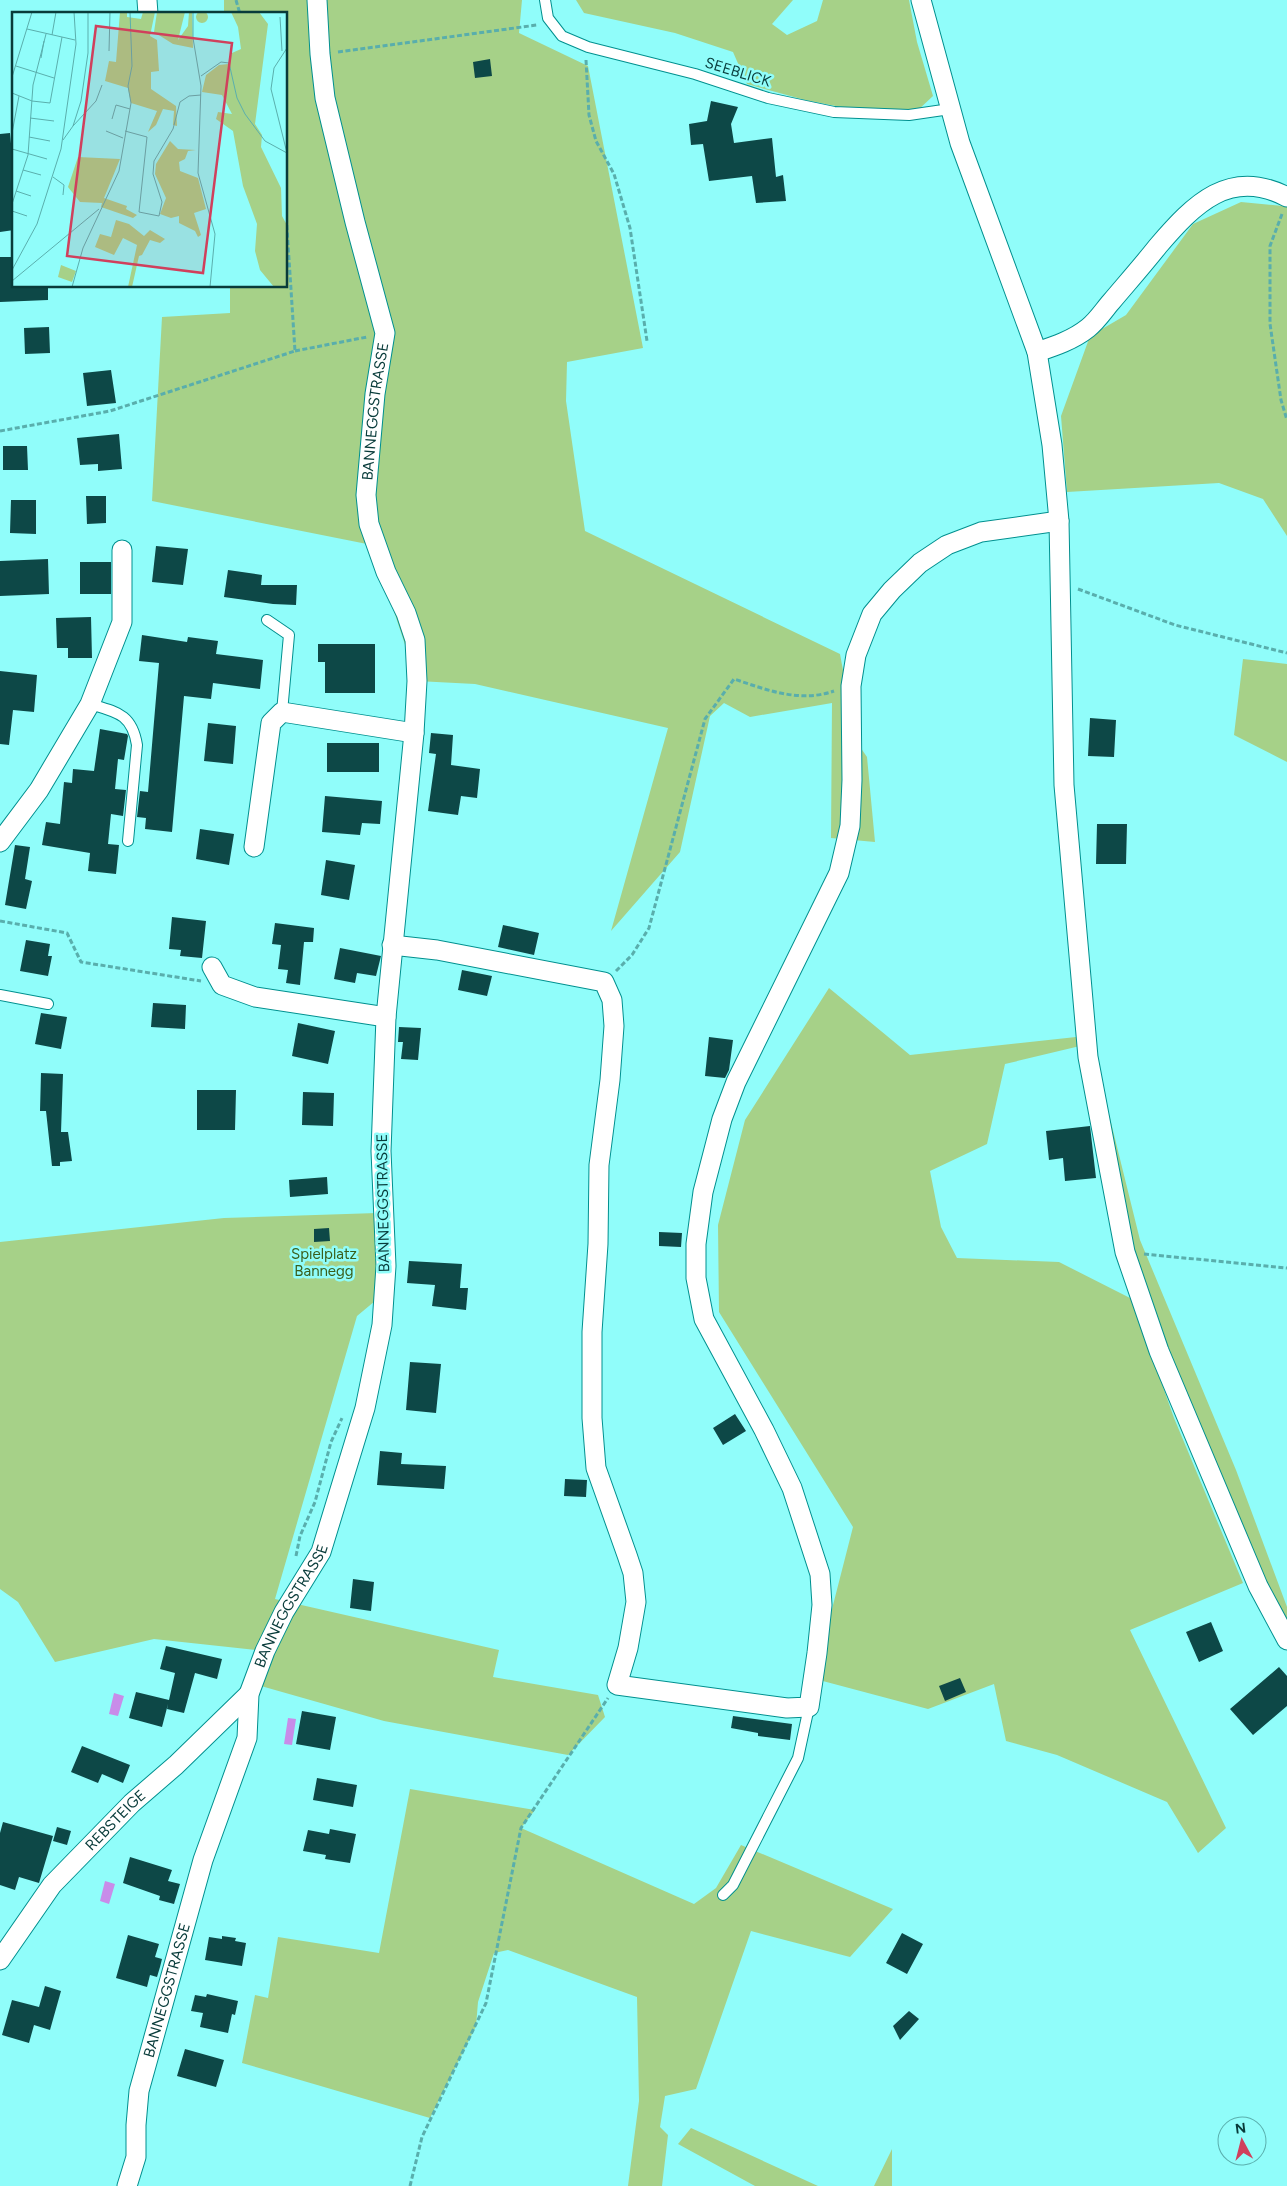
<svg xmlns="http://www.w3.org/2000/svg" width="1287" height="2186" viewBox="0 0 1287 2186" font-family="Figtree,sans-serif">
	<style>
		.green { fill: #a6d188 }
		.water { fill: #c88ce9 }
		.building { fill: #0d4847 }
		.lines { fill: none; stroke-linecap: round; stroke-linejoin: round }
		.service-casing { stroke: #00908f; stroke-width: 12 }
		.minor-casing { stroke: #00908f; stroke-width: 21 }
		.path { stroke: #59aeac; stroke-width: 3; stroke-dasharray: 5 2.5; stroke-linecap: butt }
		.service { stroke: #fff; stroke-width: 10 }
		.minor { stroke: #fff; stroke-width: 19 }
		.labels { text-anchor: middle; stroke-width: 5; stroke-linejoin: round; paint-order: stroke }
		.street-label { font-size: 15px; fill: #083b3a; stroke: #90fdfa }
		.park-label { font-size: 15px; fill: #3a5e1a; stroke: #90fdfa }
		.inset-road { fill: none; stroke: #5aafad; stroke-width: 1 }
		.view { fill: #d0405c; fill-opacity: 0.15; stroke: #d0405c; stroke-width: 2.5 }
		.inset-edge { fill: none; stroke: #083b3a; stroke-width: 2.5 }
	</style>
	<rect width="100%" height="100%" fill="#90fdfa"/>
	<path class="green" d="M224,0h298l-3,33 69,33 55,282 -76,14 -1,39 19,130 255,123 16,87 11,16 8,85 -44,-4 1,-135 -82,14 -26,-14 -14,13 -30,136 -69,79 57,-203 -193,-44 -58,-3 -45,-136 -220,-44 10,-184 68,-4v-27h56v-272h-62z
		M576,0h217l-21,24 15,11 30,-14 6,-21h86l8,42 16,54 -16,15 -66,-2 -46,-9 -58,-16 -14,-32 -58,-19 -91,-20z
		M1287,190v346l-24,-37 -44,-16 -152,9 -6,-76 29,-80 36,-21 67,-91 48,-22 42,4z
		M1243,659l44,5v98l-53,-27z
		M829,988l81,67 166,-18 4,9 -75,18 -18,80 -57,27 11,56 16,31 102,4 73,37 42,119 69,165 -113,47 96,198 -28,25 -31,-51 -110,-47 -51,-14 -12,-57 -66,25 -109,-29 12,-67 22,-86 -134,-215 -1,-87 27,-105z
		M1102,1086l38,154 96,230 51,137v24l-127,-295 -26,-79z
		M377,1213l2,44 -4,44 -18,15 -82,283 224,51 -6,27 105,18 7,22 -37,38 -184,-34 -123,-35 4,-35 -111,-12 -99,23 -37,-60 -18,-13v-347l224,-24z
		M410,1789l125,21 -14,18 173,76 22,-16 25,-43 152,64 -43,48 -99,-26 -55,158 -31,7 -5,31 8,8 -6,51h-34l11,-85 -2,-104 -129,-47 -14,3 -16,49 -2,24 -46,92 -188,-55 13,-68 13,3 10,-61 101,16z
		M691,2128l127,58h-63l-77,-42z
		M892,2149v37h-18z"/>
	<path class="water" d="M114,1693l10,3 -6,20 -9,-2z
		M288,1718l8,1 -4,26 -8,-1z
		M105,1881l10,3 -6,20 -9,-3z"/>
	<path class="building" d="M490,59l2,17 -17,2 -2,-16z
		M711,101l27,6 -7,17 3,19 38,-5 4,39 7,-2 3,26 -30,2 -4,-27 -43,5 -6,-37 -12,1 -2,-21 18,-3z
		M10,133l4,42v55l-14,2v-98z
		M0,257h14v29h34v14l-48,2z
		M49,327l1,26 -25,1 -1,-26z
		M111,370l5,33 -29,3 -4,-33z
		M119,434l3,35 -24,2v-7l-18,1 -3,-27z
		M3,446h24l1,24h-25z
		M86,496h20v27l-19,1z
		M11,500h25v34l-26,-1z
		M156,546l32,3 -5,36 -31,-3z
		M48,559l1,35 -49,2v-35z
		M80,562h31v32h-31z
		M228,570l34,5 -1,10h36l-1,20 -23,-1 -49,-7z
		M91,617l1,41h-24v-10h-11l-1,-30z
		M142,635l45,7 1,-5 30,4 -2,13 47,6 -3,29 -47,-6 -2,16 -27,-3 -12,136 -27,-3 1,-11 -9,-1 3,-26 8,1 11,-129 -20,-2z
		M318,644h57v49h-50v-31h-7z
		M0,671l37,4 -3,37 -21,-2 -4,35 -9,-1z
		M1090,718l26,2 -2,37 -26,-1z
		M208,723l28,3 -3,38 -29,-3z
		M100,729l27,5 1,2 -4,24 -6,-1 -3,30 11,1 -3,26 -12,-2 -3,30 11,1 -3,29 -28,-3 2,-18 -48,-8 4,-23 14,2 4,-42 8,1 1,-14 21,2z
		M431,733l22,2 -2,30 29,4 -3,29 -16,-2 -3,19 -30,-4 8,-57 -7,-1z
		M327,743h52v29h-52z
		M325,796l57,5 -2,23 -18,-1 -2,12 -38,-3z
		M1097,824h30l-1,40h-30z
		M200,829l34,5 -5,31 -33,-6z
		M15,845l15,2 -5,32 7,2 -6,28 -21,-4z
		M326,860l29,5 -6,35 -28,-5z
		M172,917l34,4 -4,37 -22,-2 1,-6 -12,-1z
		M275,923l39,5 -1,14h-9l-4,43 -14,-2 2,-13 -10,-1 3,-24 -9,-1z
		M503,925l36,8 -5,22 -36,-8z
		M26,940l24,4 -2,12h4l-4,20 -28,-5z
		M340,948l41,8 -5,20 -19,-3 -2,10 -21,-4z
		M462,970l30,6 -5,20 -29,-6z
		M153,1003l33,2 -1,24 -34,-2z
		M41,1013l26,4 -6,32 -26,-5z
		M298,1023l37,8 -7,33 -36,-8z
		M399,1027l22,1 -3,32 -17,-1 2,-17h-5z
		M709,1037l24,3 -4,30 -4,8 -20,-2z
		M41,1073l22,1 -2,58h7l4,29 -12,1v4h-8l-6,-55h-6z
		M197,1090h39l-1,40h-38z
		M303,1092l31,1 -1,33 -31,-1z
		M1090,1126l6,52 -31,3 -2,-23 -14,2 -3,-29z
		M327,1177l1,17 -38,3 -1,-17z
		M329,1228l1,13 -16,1v-13z
		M659,1232l23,1 -1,14 -22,-1z
		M409,1261l53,3 -2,24h8l-2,22 -34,-4 3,-21 -28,-2z
		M410,1362l31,2 -5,49 -30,-3z
		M735,1414l11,17 -23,14 -10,-17z
		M380,1451l22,2 -1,11 45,2 -2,23 -67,-4z
		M565,1479l22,1 -1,17 -22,-1z
		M353,1579l21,3 -3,29 -21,-3z
		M1211,1622l12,29 -24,11 -13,-30z
		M166,1646l56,13 -5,20 -22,-6 -11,40 -17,-4 1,-5 -6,23 -33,-9 7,-26 33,8 6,-27 -15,-4z
		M1279,1667l8,9v30l-34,29 -23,-26z
		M960,1678l6,14 -21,9 -6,-15z
		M302,1711l34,6 -6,33 -34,-6z
		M733,1716l59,8 -2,16 -32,-4v-3l-27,-5z
		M82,1746l48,19 -7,18 -21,-9 -4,9 -27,-11z
		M317,1778l40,7 -4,22 -40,-7z
		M3,1822l50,14 -14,47 -20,-6 -4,13 -15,-5v-52z
		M57,1827l14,4 -4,14 -14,-4z
		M330,1829l26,5 -6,29 -25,-4 1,-4 -23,-4 5,-21 21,4z
		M130,1857l42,13 -4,11 12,3 -6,20 -15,-4 1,-4 -37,-13z
		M902,1933l21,11 -16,30 -21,-11z
		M128,1935l31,9 -4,13 7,2 -2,8 -3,10 -7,-2 -3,12 -31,-9z
		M222,1936l14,2 -1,3 11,2 -4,23 -37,-6 4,-23 13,2z
		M45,1986l16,5 -11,39 -16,-5 -5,18 -27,-8 10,-35 27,7z
		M207,1994l31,7 -3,14 -3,-1 -4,19 -28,-6 3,-14 -12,-2 4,-16 11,2z
		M909,2011l10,8 -19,21 -7,-14z
		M185,2049l39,11 -8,27 -39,-11z"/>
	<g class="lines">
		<g class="service-casing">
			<path id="service" d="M545,0l3,18 14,18 26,11 107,27 73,24 66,14 75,3 41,-6
				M267,620l22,15 -7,77
				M90,704c27,8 42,10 47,41l-9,96
				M0,995l48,9
				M723,1895l10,-10 65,-127 11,-51"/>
		</g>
		<g class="minor-casing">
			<g id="minor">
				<path d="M147,0l1,14"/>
				<path d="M921,0l39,143 77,209 15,93 7,76 5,264 24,272 37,195 34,99 99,235 29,54"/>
				<path d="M1037,352c18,-6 36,-12 51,-24 9,-7 16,-18 23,-26 16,-19 32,-37 47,-56 36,-42 72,-79 129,-49"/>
				<path d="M0,842l39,-52 51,-86 32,-82v-72"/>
				<path d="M254,847l17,-124 11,-11 132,21"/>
				<path d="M392,945l45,5 167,32 8,18 2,26 -4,54 -11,85 -1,79 -6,88v86l4,50 31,87 6,18 3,29 -8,46 -11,37 170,23 22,-1 8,-54 5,-48 -2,-31 -28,-86 -28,-58 -60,-111 -8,-41v-34l7,-52 19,-73 14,-37 103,-209 11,-47 2,-46 -1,-94 5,-31 16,-41 20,-24 28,-27 27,-18 34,-13 78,-11"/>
				<path d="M212,967l10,18 33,12 131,20"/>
				<path id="s1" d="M0,1960l52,-75 80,-82 44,-38 73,-71"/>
				<path id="s2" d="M127,2186l9,-29v-32l3,-34 64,-231 44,-122 2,-44 16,-43 19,-39 37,-60 44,-144 17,-83 4,-59 -5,-115 5,-134 28,-284 3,-52 -2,-41 -9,-27 -20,-41 -17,-48 -3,-29 9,-101 10,-61 -30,-111 -30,-124 -5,-44 -3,-54"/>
			</g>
		</g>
		<path class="path" d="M236,0l4,14
			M338,52l199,-27
			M586,60l3,55 7,26 18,33 16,54 17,113
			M1282,214l-12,32v78l11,76 6,20
			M295,351l72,-14
			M0,431l110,-20 185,-60 -9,-138
			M1078,589l97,36 112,28
			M0,921l67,12 14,29 120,19
			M616,971l16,-16 17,-27 56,-209 29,-40c33,11 66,24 100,12
			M1144,1254l143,14
			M296,1556l4,-20 15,-34 16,-60 11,-24
			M410,2186l12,-49 64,-134 35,-175 87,-130"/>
		<use href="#service" class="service"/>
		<use href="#minor" class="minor"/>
	</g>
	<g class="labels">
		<g class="street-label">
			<text transform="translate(738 72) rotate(17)" y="5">SEEBLICK</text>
			<text dy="5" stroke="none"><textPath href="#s2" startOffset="1830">BANNEGGSTRASSE</textPath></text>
			<text transform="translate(383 1203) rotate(-91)" y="5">BANNEGGSTRASSE</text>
			<text dy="5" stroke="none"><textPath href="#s2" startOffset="608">BANNEGGSTRASSE</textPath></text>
			<text dy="5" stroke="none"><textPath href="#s1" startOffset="182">REBSTEIGE</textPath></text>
			<text dy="5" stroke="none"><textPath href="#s2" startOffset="201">BANNEGGSTRASSE</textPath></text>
		</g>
		<g class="park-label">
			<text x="324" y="1259">Spielplatz<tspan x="324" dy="17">Bannegg</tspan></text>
		</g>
	</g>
	<g transform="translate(12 12)">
		<rect width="275" height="275" fill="#90fdfa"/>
		<path d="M184 5a6 6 0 1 1 12 0a6 6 0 1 1-12 0ZM108,0h7v5l14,2 2,-7h12l-5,24 7,4 2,31 -8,1v17l25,17 1,20 -4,-1 1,-14 -11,-2 -7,16 -8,7 9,-21 -26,-8 -3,-15 -23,-7 4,-20 7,1zM145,0h28l-7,28 10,-14 1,-14h3l1,36 -20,-4 -19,-12zM219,0h28l9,12 -13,100 7,11 -1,12 20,41 1,28 5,9v62h-13l-14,-17 -5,-19 2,-27 -14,-38 -10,-55 -17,-12 2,-7 14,2 -10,-19 -20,-3 4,-17 13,-10 9,-1 4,-11 9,-4 -3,-22zM158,129l8,8 18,1 -8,1 -3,8 -6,3 1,9 18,7 8,31 -12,4 7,22 -3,2 -3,-6 -16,-8v-7l-8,2 -11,-4 6,-16 -11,-24 1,-10zM66,145l42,2 -16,39 23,8 -1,3 11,6 -4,3 -32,-11 1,-4 -22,-1 -12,-15zM104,208l13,4 15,12 6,-6 15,9 -5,4 -10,-3 -8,15 -3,1 -7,31h-4l9,-42 -14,-7 -9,17 -19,-8 5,-13 11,3zM49,253l15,6 -4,11 -14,-5z" fill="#a6d188"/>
		<path class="inset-road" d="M181,0v26l8,48 -3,87 17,61 -5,53M268,5l2,34M15,17l48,11M40,23l4,-23M97,39l1,-39M29,46l3,-17M4,54l38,12M189,64l20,-14 8,1 8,35 8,16 20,27 22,12M0,65l20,-65M0,81l20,8 18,2 12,-66M18,106l24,3M100,107l4,-14 14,4M61,114l23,-25 6,-16M94,119l17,7M113,119l22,6 -8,75 20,4 3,-14 -9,-28 1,-13 19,-32 7,-27 9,-6 12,-1M0,121l7,-37M17,125l21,4M51,128l10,-14 8,-25 7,-48v-41M0,137l35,10M275,141l-16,-64 3,-21 13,-20M11,158l18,5M41,165l11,8 -1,10M4,179l15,5M0,192l16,-49 5,-70 13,-51M0,199l15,5M0,258l25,-46 24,-75 15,-105 -2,-32M0,269l87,-72M60,275l11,-39 36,-77 12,-68 -3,-17 4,-20 -2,-54"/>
		<path class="view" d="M84,14l136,17 -29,230 -136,-17z"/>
		<rect width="275" height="275" class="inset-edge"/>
	</g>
	<g transform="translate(1242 2141) rotate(353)"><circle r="24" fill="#90fdfa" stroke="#5aafad"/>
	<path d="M0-4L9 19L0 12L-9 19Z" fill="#d0405c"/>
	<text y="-8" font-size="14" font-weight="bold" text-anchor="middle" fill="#083b3a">N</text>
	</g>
</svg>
